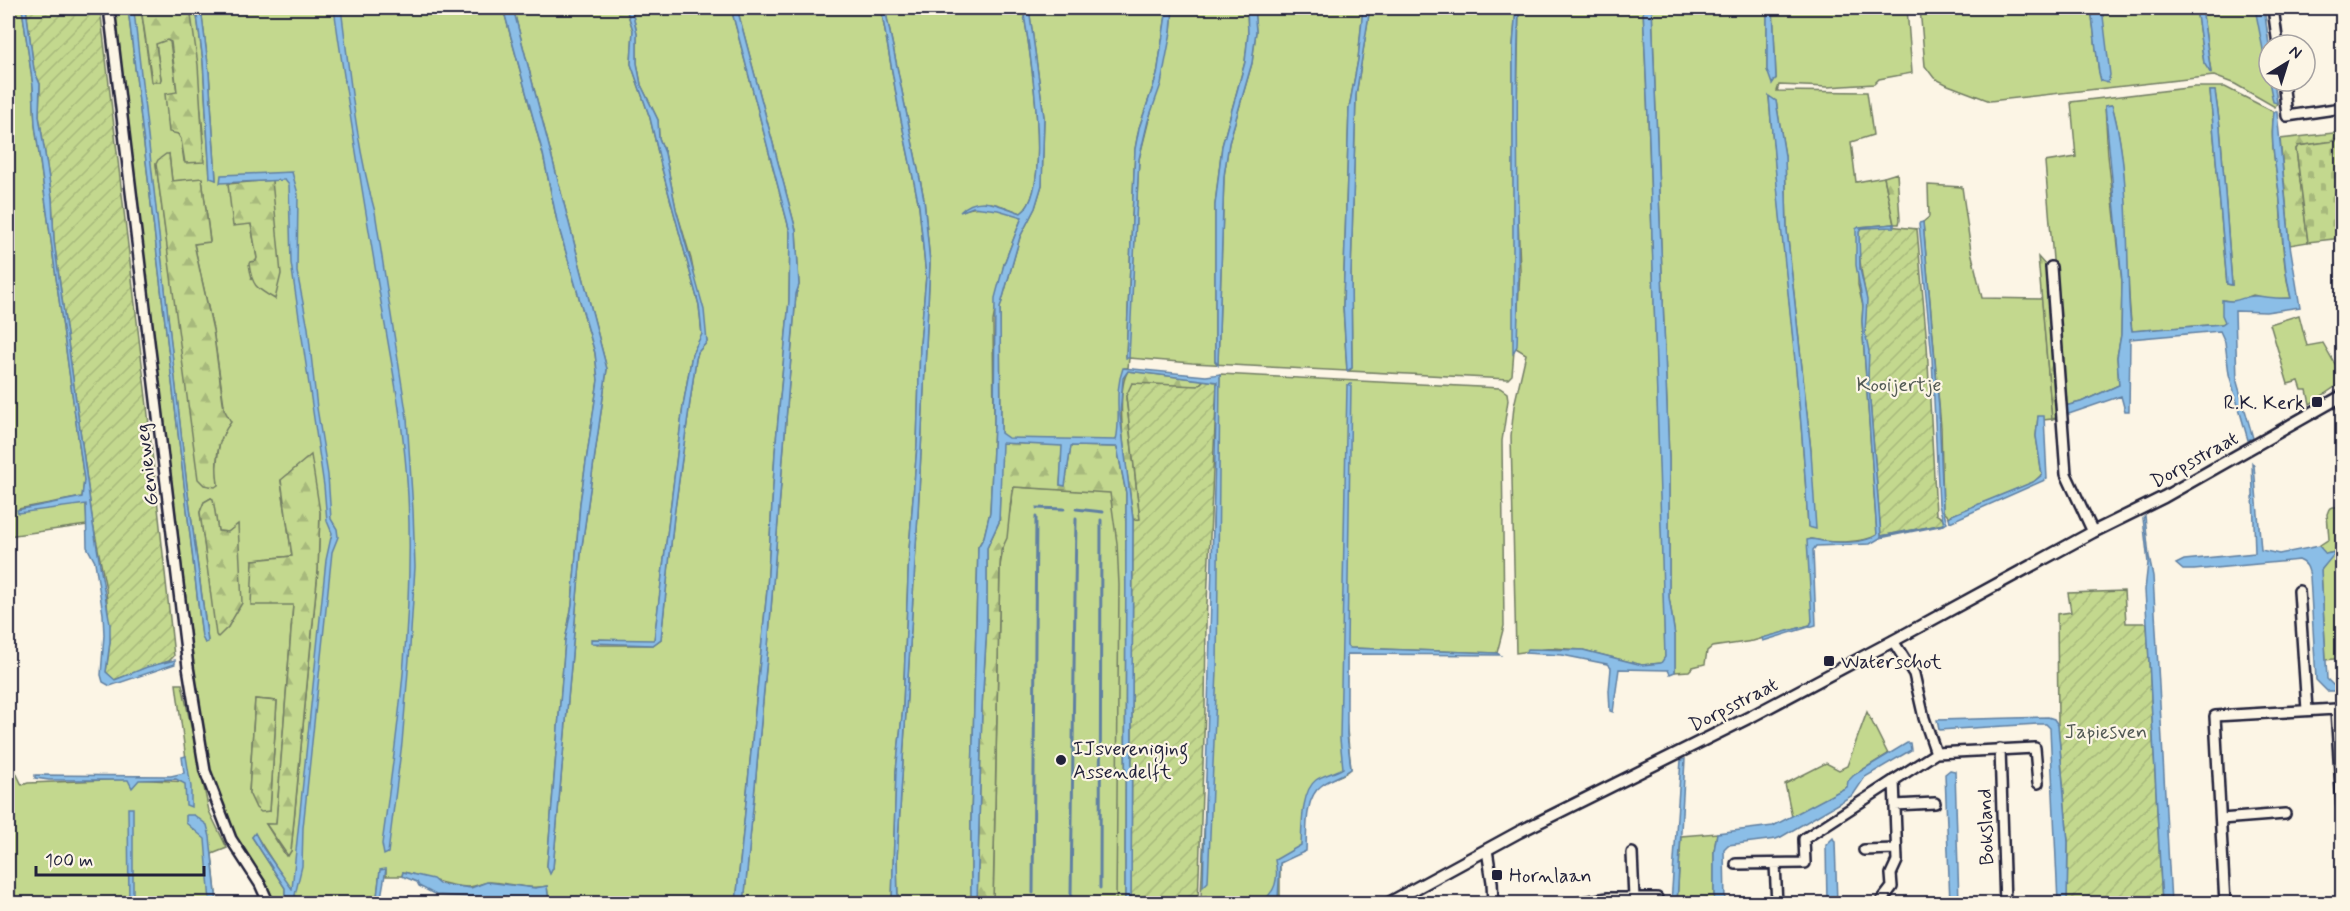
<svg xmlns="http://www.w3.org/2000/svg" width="2350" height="911" viewBox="0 0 2350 911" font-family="Mynerve,sans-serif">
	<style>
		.grass { fill: #c3d88e; stroke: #727d64; stroke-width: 1.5; fill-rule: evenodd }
		.forest { fill: url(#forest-firs); stroke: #727d64; stroke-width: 1.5 }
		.cemetery { fill: url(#cemetery-stones); stroke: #727d64; stroke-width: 1.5 }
		.garden { fill: url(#garden-furrows); stroke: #727d64; stroke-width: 1.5 }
		.water { fill: #8bbee7; stroke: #6180a2; stroke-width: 1.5 }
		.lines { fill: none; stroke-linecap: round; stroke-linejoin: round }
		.stream { stroke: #6180a2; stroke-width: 3 }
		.minor-casing { stroke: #22223b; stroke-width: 14 }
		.tertiary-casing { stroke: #22223b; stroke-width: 15 }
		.minor { stroke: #fcf5e5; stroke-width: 9 }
		.tertiary { stroke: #fcf5e5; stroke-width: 10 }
		.poi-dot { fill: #22223b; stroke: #fcf5e5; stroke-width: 2 }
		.labels { text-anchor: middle; stroke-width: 4.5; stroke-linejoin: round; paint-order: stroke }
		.park-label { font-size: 20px; fill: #525954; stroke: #fcf5e5 }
		.poi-label { font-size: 20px; fill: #22223b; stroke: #fcf5e5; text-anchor: start }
		.street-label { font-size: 20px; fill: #22223b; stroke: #fcf5e5 }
	</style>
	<defs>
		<pattern id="forest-firs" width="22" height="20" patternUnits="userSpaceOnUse" patternTransform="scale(1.5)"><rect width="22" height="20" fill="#c3d88e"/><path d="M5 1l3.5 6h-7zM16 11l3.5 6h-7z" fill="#a7b97b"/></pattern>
		<pattern id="cemetery-stones" width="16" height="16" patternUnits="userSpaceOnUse" patternTransform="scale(1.5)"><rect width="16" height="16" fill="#c3d88e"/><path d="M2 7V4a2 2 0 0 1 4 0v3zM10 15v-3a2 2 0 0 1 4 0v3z" fill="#a7b97b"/></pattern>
		<pattern id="garden-furrows" width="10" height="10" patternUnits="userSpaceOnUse" patternTransform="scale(1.5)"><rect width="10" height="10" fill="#c3d88e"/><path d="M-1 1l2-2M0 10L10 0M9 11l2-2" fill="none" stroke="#a7b97b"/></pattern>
	</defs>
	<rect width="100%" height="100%" fill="#fcf5e5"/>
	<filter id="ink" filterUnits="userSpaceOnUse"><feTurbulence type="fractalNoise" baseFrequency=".0167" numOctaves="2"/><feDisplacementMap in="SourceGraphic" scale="12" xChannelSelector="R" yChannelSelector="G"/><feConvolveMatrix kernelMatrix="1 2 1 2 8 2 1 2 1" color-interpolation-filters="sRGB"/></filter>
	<g filter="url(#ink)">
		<path class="grass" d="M8,8h14l11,78 2,39 49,355 -2,17 -64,12 68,-5 1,21 -79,11z
			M114,8h14l74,628 3,7 3,-2 -21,-155 -54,-478h8l10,73 10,-2 -5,-35 1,-3 10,-1 3,2 7,50 1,42 3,5 3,22 20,-19 -14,-134h6l7,53 7,116 6,3 -7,-108 -8,-64h302l40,146 14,67 38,132 3,27 -18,123 -8,102 -7,36 -18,225 3,7 3,-5 28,-315 26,-184 -94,-361h113l7,22 -2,34 19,54 11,47 38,140 3,30 -10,19 -9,52 -29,235 -62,-2 5,6h56l8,-6 13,-123 22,-157 2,-7 9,-10 -16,-83 -15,-50 -11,-56 -6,-15 -1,-18 -17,-35 -4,-22v-30l-6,-25h100l59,224 -1,69 -14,151 -8,138 -31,313h-187l-2,-17c-19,4 -38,-3 -57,-4 -8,0 -15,6 -23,5 -23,-1 -41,-10 -64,-15l-1,4h-16v-6l-6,1 -3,26 -3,5 -16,1 -24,-3 -36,1 -43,-67 -3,3 33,51v15h-9l-44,-72 -21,-57 -7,-26zM169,154l3,27 30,-2 8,62 -16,3 19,86 11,75 -8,65 2,15 -41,-169 -21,-152zM271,180l2,25 -22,75 6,-22 -6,-34zM281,481l39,31 -2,58 -27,281 -5,5 -20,-32 10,1 17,-220 -40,-45 39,-4zM211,498l2,4 5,29 10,1 10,-7 -5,92 -5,10 -11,9 -17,-124 4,-10zM255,699l22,2 -7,110 -21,-18z
			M737,8h144l17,97 21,101 7,70 -6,68 -3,101 -8,105 -6,157 -7,64 -4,132h-148l24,-256 28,-353 3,-9 -3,-55z
			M885,8h138c6,37 31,182 -2,205 -28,-10 -31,-16 -59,-2 18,-8 42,-2 60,6l-18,47 -11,57 1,105 -4,86 -6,25 -6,10 -7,273v83h-73l-1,-44 21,-345 12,-251 -6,-64z
			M1029,8h138l-10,67 -18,53 -4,21 -9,208 6,-66 7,-132 32,-127 2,-24h74l1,26 -3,28 -23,84 -7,59v156l3,3 6,-188 5,-33 23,-80 4,-32 -2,-23h109l-5,52 -9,48 -6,198 4,65 -155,-8 -63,-5 -1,10h-3l3,3 -11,76 -116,-4 -1,-135 20,-71 15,-29 7,-23 2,-68z
			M1370,8h146l-3,38 1,305 -2,24 -4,4 -159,-8 3,-3 -1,-94 5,-179z
			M1519,8h124l6,132 15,461 1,56 -3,6 -20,2 -59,-15 -30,-2 -37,5 -5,-217 3,-30 12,-52 -10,-6 4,-78 -4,-105z
			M1652,8h115v62l9,8 -3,-70h134l5,65 -33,6 -5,5 -46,3 -49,-2 -2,6 90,1 6,43 -22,7 5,40 28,-5 10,47 -35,3 -1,58 5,21 -1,15 15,214c-14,9 -49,8 -66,4l1,82 -2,4 -57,16 -41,6 -5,4 -2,13 -12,3 -4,4 -14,1v-36l-6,-39v-138zM1769,97l7,4 9,55 2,74 24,221 -3,76c-7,-144 -27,-287 -39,-430z
			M1920,8h171l8,65 5,-36 -2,-29h94l8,55 7,9 -9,-64h62l5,39v34h4l4,22 -2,4 -40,-23 -21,-8 -224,25 -42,-16 -14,-7 -9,-12z
			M2195,87h30l49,25c-5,31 3,58 6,89 2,31 3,67 11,97l-20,1 -18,-4 -17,7 -13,-2 2,22 -3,2 -90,7c-9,-73 0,-153 -20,-226l-7,1 3,49 14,127 -1,53 -4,22 2,28 -38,17 -16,4 -20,-244 31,-5 -5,-55zM2210,91h5l5,36 12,158 -5,-1z
			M1928,185l34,2 9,64 11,47 60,1 10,120 -9,1 -5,-3 -2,19 6,38 -8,8 -85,35 -6,-6 -2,-84 -18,-205 6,-5z
			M2299,315l8,31 16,-3 12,21 7,5v13l-32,22 -3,-14h-5l-3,-9 -11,3 -18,-60z
			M1220,374l280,14 7,5 1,7 -6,41 2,185 -7,27 -147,-5 -3,-3 -1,75 5,49c-9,9 -20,8 -29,15 -19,14 -16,46 -17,66l-25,13v34l-11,6 -64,1 1,-8h-5l8,-175 4,-198z
			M1014,487l112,6 -1,410 -132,1 7,-338z
			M2333,507h9v151l-16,2 -5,-90 13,-18 -8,2 -5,-4 -1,-5 9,-6 -2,-25 2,-5z
			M176,684h6l27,127 18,37 -15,6 5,49h-209v-147l14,29 6,-2 104,-4 57,3z
			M1867,712l21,42 -34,21 -7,12 -55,30 -7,-33 41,-21 13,7 8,-4z
			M1717,833l-3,18v52h-37l4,-67z"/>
		<path class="forest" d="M141,8h49l8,57 6,97 -19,1 -4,-24 -3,-5 -9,-2 -4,-38 12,-2 -6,-50 -4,-2 -11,4 5,35 -1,3h-8z
			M2342,132v8l-44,6 -2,3 12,93 -18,3 -10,-106z
			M166,154h3l3,27 30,-3 8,64 -16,2 19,86 11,79 7,13c-15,19 -16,40 -13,63l-3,2 -11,-2 -6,-6 -42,-315 2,-4z
			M1897,173l3,47 -1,4h-5l-10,-47z
			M272,180l9,94 -6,25c-19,-11 -23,-13 -26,-35l1,-2 6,-1 1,-3 -6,-34 -18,2 -5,-42z
			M2038,257l9,10 13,150 -8,2z
			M1128,371l76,9 -6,6 -72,10 14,124 -7,-1c-3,-32 -21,-124 -5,-148z
			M1001,443l62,2 -3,40h5l6,-39 46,1 9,46 -1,410h-9l3,-318 -2,-42 -7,-50 -96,-6 -2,3 -5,48 -6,13 -1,15 -7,337 -16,1 5,-197 5,-82v-77l12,-26z
			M311,455l9,57 -2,58 -27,281 -3,5 -22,-32h10l17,-219h-42l2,-45 39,-4 -11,-76z
			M211,498l2,1 5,32 10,1 10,-8 4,79 -14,24 -10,10 -2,-2 -16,-123 4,-10z
			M255,699l22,2 -7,110 -9,1 -5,-4 -7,-15z"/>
		<path class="cemetery" d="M2342,140v98l-34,4 -12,-93 2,-3z"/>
		<path class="garden" d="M26,8h74l47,398 27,250 -5,5 -55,19 -8,-8 4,-30 -4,-53 -13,-65 -39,-283 -2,-43 -13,-82 1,-32 -6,-14z
			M1889,226l28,3 10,115 9,170 7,5 1,5 -63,12 -13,-160c0,-17 -3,-31 -3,-47 0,-12 3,-26 0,-37 -4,-21 -7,-39 -6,-61l3,-3z
			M1204,380l13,2 -11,243 -1,84 -7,194h-67l2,-383 7,-1 -14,-123 6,-13 66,3z
			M2124,591l2,32h21l15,280h-95l1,-61 -10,-117 -1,-111 14,-2 -3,-19z"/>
		<path class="water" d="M22,8h4l8,62 6,14 -1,32 13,82 2,43 39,283 17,100v18l-4,30 9,8 32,-13 28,-7v4l-65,22 -7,-4 -2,-7 3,-40 -1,-21 -8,-52 -8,-15 -1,-43 -68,9 -1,-3 65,-13 2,-17 -49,-355 -2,-39z
			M128,8h5l1,3 53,475 21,156 -3,1 -3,-6z
			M196,8h5l8,64 7,108 -6,-2 -7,-117z
			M334,8h7c9,68 15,137 34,204l32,206 6,92 2,57 -5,80 -8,96 -14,110 -4,2 -2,-11c16,-114 32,-232 26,-348 -3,-63 -15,-125 -26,-188 -17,-100 -34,-200 -48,-300z
			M503,8h10l94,361 -26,184 -28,315 -3,6 -3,-8 18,-225 7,-36 8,-102 18,-123 -3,-27 -38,-132 -14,-67z
			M626,8h5l1,2 5,23v30l4,22 17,35 1,18 6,15 11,56 28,101 3,32 -9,10 -2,7 -22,157 -13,123 -8,6 -62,-2v-4l63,1 29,-234 9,-52 10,-20 -3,-29 -38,-140 -11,-47 -19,-54 2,-34z
			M731,8h6l59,222 3,55 -3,9 -28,353 -24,257 -8,-1 31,-313 8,-138 14,-151 1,-69z
			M881,8h4l39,191 6,64 -12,251 -21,345 1,45 -6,-1 4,-132 7,-64 6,-157 8,-105 3,-101 6,-68 -7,-70 -21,-101z
			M1023,8h6l15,109 -2,68 -7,23 -15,29 -20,71 1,125 7,5 108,2c6,-25 -3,-45 7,-72l83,8 14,-2 -3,297 -9,211 -5,5 14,-505 -89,-11 -5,7 -3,37 13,104 -2,384h-6l1,-410 -9,-46 -46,-1 -6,40 -5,-1 2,-39 -60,-3 -3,79 -12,26v77l-5,82 -5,196h-6v-83l7,-273 6,-10 6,-25 4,-86 1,-128 9,-34 18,-47 -24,-7 -25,-3 -13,5c19,-19 40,-6 61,1 33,-22 8,-168 2,-205z
			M1167,8h6l-2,24 -10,52 -13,37 -9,38 -10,199h-3l9,-209 4,-21 18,-53z
			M1247,8h7l2,23 -4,32 -23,80 -5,33 -6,189 -3,-4v-156l7,-59 23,-84 3,-28z
			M1363,8h7l-14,87 -5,179 1,94 -5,3 -4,-65 6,-198 9,-48z
			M1516,8h3c-5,112 2,225 -2,338l-4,7v-307z
			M1643,8h9l17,451v138l6,39v36l-5,2 -2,-4 -49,-1 -6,43 -3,-1 -1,-20 2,-23 -4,-4 -45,-9 -37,-2 3,-4 55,1 59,15 19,-2 4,-6 -16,-517z
			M1767,8h6l3,70 -4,6 -5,-14z
			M2091,8h11l8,67 -2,8 -7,-2 -2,-8z
			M2196,8h6l9,66 -7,-11z
			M2255,8h9l5,37v36h5l3,22 -4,-1z
			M2210,91h5l5,36 12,158 -5,-1z
			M1769,96l7,5 9,55 2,74 24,221 5,78 -8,-2c-7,-144 -28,-287 -39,-431z
			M2112,105c14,49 15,110 16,162 1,22 0,43 4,64l90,-7 3,-2 -3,-7v-15c17,4 21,-5 34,-4 12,1 22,3 35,2 -8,-32 -8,-65 -11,-97 -3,-31 -11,-58 -6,-89h3l13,133 10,62 -34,5 -31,-1 2,71 16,56 -5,2 -19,-66 -4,-32 -5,-11 -90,8 -1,72h-4l-4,-15 -55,19 -1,-9 16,-4 38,-17 -2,-28 4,-22 1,-53 -17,-176z
			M292,172l6,22 -1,78 11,56 9,80 11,67 3,44 6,10 1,8 -6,15 -29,276 -1,38 -7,29 4,6 35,-1 24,3 16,-1 3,-5 3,-27 6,-1 -6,34h-95v-15l-33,-51 3,-4 8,15 29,41 34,-329 6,-27 -5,-12 -3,-35 -33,-223 -2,-78 -4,-5 -65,3 1,-8z
			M1923,222l16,186 4,102 4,13 -3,2 -64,13 -10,6 -54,2 -3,4 3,75 -53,16 -1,-3 48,-13 2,-4 -5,-81c6,-2 9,0 15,1 16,2 42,3 55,-6l-15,-214 1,-15 -7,-41v-36l3,-2 35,-3v3l-32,1 -3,4 1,37 7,31 -2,32 4,19 -1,25 13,160 63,-12 -5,-19 -7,-147 -13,-135z
			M1351,384l-4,261 3,3 147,5 3,2 -153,-1v81l4,34c-9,7 -22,10 -30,17 -17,12 -14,46 -15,65l-26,12 -2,36 -8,4h-11c17,-10 20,-24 16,-43l26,-15c1,-17 0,-54 15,-65 7,-5 19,-7 27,-12l-3,-29 7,-354z
			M2038,416h6l3,63 -97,43 -1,-5 3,-2 81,-33 9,-7 -6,-39z
			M2252,463l2,3 7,84 18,4 40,-8 7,8 10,-2 -15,18 6,109 6,6 9,-1v7h-15l-11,-11 -6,-104c-2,-8 -3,-13 -11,-16l-105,10h-11l-7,-6 8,-4 71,-7z
			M2145,516l4,41 4,19 18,327h-9l-15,-280 -2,-33 3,-27 -5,-45z
			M2048,717l6,2 4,6 10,117 -1,61h-9l-8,-175 -4,-4h-8l-99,6 -2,-10z
			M1907,743h3l1,7 -46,27 -12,18 -72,42 -5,2 -48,6 -4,4 1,54h-11v-52l3,-18 56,-7 74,-39 1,-6 6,-6z
			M186,756l5,31v20l-5,-2 -1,-21 -9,-5 -37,1 -7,8 -4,-8h-79l-14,-2v-3l136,1 13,-3 -2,-16z
			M1685,759l-8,144h-6l10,-143z
			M1950,770l5,1 4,132h-9l-5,-129z
			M128,808h5v95h-4z
			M186,815h8l13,10 3,12 7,66h-7l-5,-64 -19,-16z
			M1833,838l2,4 2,61h-10l-1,-58z
			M403,872l30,7 6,5 32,4 16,-6 48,6 12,-2 2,17h-19l-4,-3 -90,-5 -17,-9 -2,-4 -15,-6z"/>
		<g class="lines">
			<path class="stream" d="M1037,508l27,1
				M1076,509l27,3
				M1100,888l1,-368
				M1033,893l3,-376
				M1071,896l5,-378"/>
			<g class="minor-casing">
				<path id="minor" d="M109,8l79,659 17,104 26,68 29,45 9,20
					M2273,8l5,37
					M2283,81l4,35 55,-8
					M2051,267l15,207 27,58
					M2299,591l8,119
					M1893,641l21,33 10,44 12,35
					M2000,749l5,155
					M1895,805l40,-2
					M2221,819l64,-5
					M1487,850l5,32 1,22
					M1864,850l32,-1
					M1632,853l2,45
					M1736,864l69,-1 -1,-24 132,-86 99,-5 3,35
					M1775,864l2,40
					M1571,904l37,-6h49
					M1882,904v-4l10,-13 -1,-13 6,-13 -3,-81
					M2225,904l-10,-188 121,-7 6,97"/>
			</g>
			<g class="tertiary-casing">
				<path id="tertiary" d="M1387,904l132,-72 235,-117 139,-74 200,-109 71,-35 178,-101"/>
			</g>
			<use href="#minor" class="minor"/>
			<use href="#tertiary" class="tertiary"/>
		</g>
	</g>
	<g class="poi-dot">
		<rect x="2311" y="396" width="12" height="12" rx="3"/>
		<rect x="1823" y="655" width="12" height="12" rx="3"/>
		<circle cx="1061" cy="760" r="6"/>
		<rect x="1491" y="869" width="12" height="12" rx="3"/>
	</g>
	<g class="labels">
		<g class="park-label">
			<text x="1899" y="391">Kooijertje</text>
			<text x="2106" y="738">Japiesven</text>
		</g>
		<g class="poi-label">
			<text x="2305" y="409" text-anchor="end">R.K. Kerk</text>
			<text x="1841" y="668">Waterschot</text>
			<text x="1073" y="755">IJsvereniging<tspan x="1073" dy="23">Assendelft</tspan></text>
			<text x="1509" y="882">Hornlaan</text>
		</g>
		<g class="street-label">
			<text transform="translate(2194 459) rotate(-29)" y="7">Dorpsstraat</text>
			<text transform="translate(146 465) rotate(-97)" y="7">Genieweg</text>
			<text transform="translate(1733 704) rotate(-27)" y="7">Dorpsstraat</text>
			<text transform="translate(1985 827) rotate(-92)" y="7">Boksland</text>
		</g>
	</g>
	<rect width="2350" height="911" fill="none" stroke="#fcf5e5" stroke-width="30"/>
	<rect x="15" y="15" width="2320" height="881" fill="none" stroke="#22223b" stroke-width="2" filter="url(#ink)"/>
	<g transform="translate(2287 63) rotate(38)"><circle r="28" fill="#fcf5e5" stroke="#a5a1a1" stroke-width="1.5"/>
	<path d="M0-4.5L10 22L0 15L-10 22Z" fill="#22223b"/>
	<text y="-9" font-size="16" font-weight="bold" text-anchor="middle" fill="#22223b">N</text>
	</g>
	<path d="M36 866v9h168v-9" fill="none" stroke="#22223b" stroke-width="3"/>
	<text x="45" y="866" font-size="18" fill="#22223b" stroke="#fcf5e5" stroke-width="4.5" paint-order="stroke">100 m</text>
</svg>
